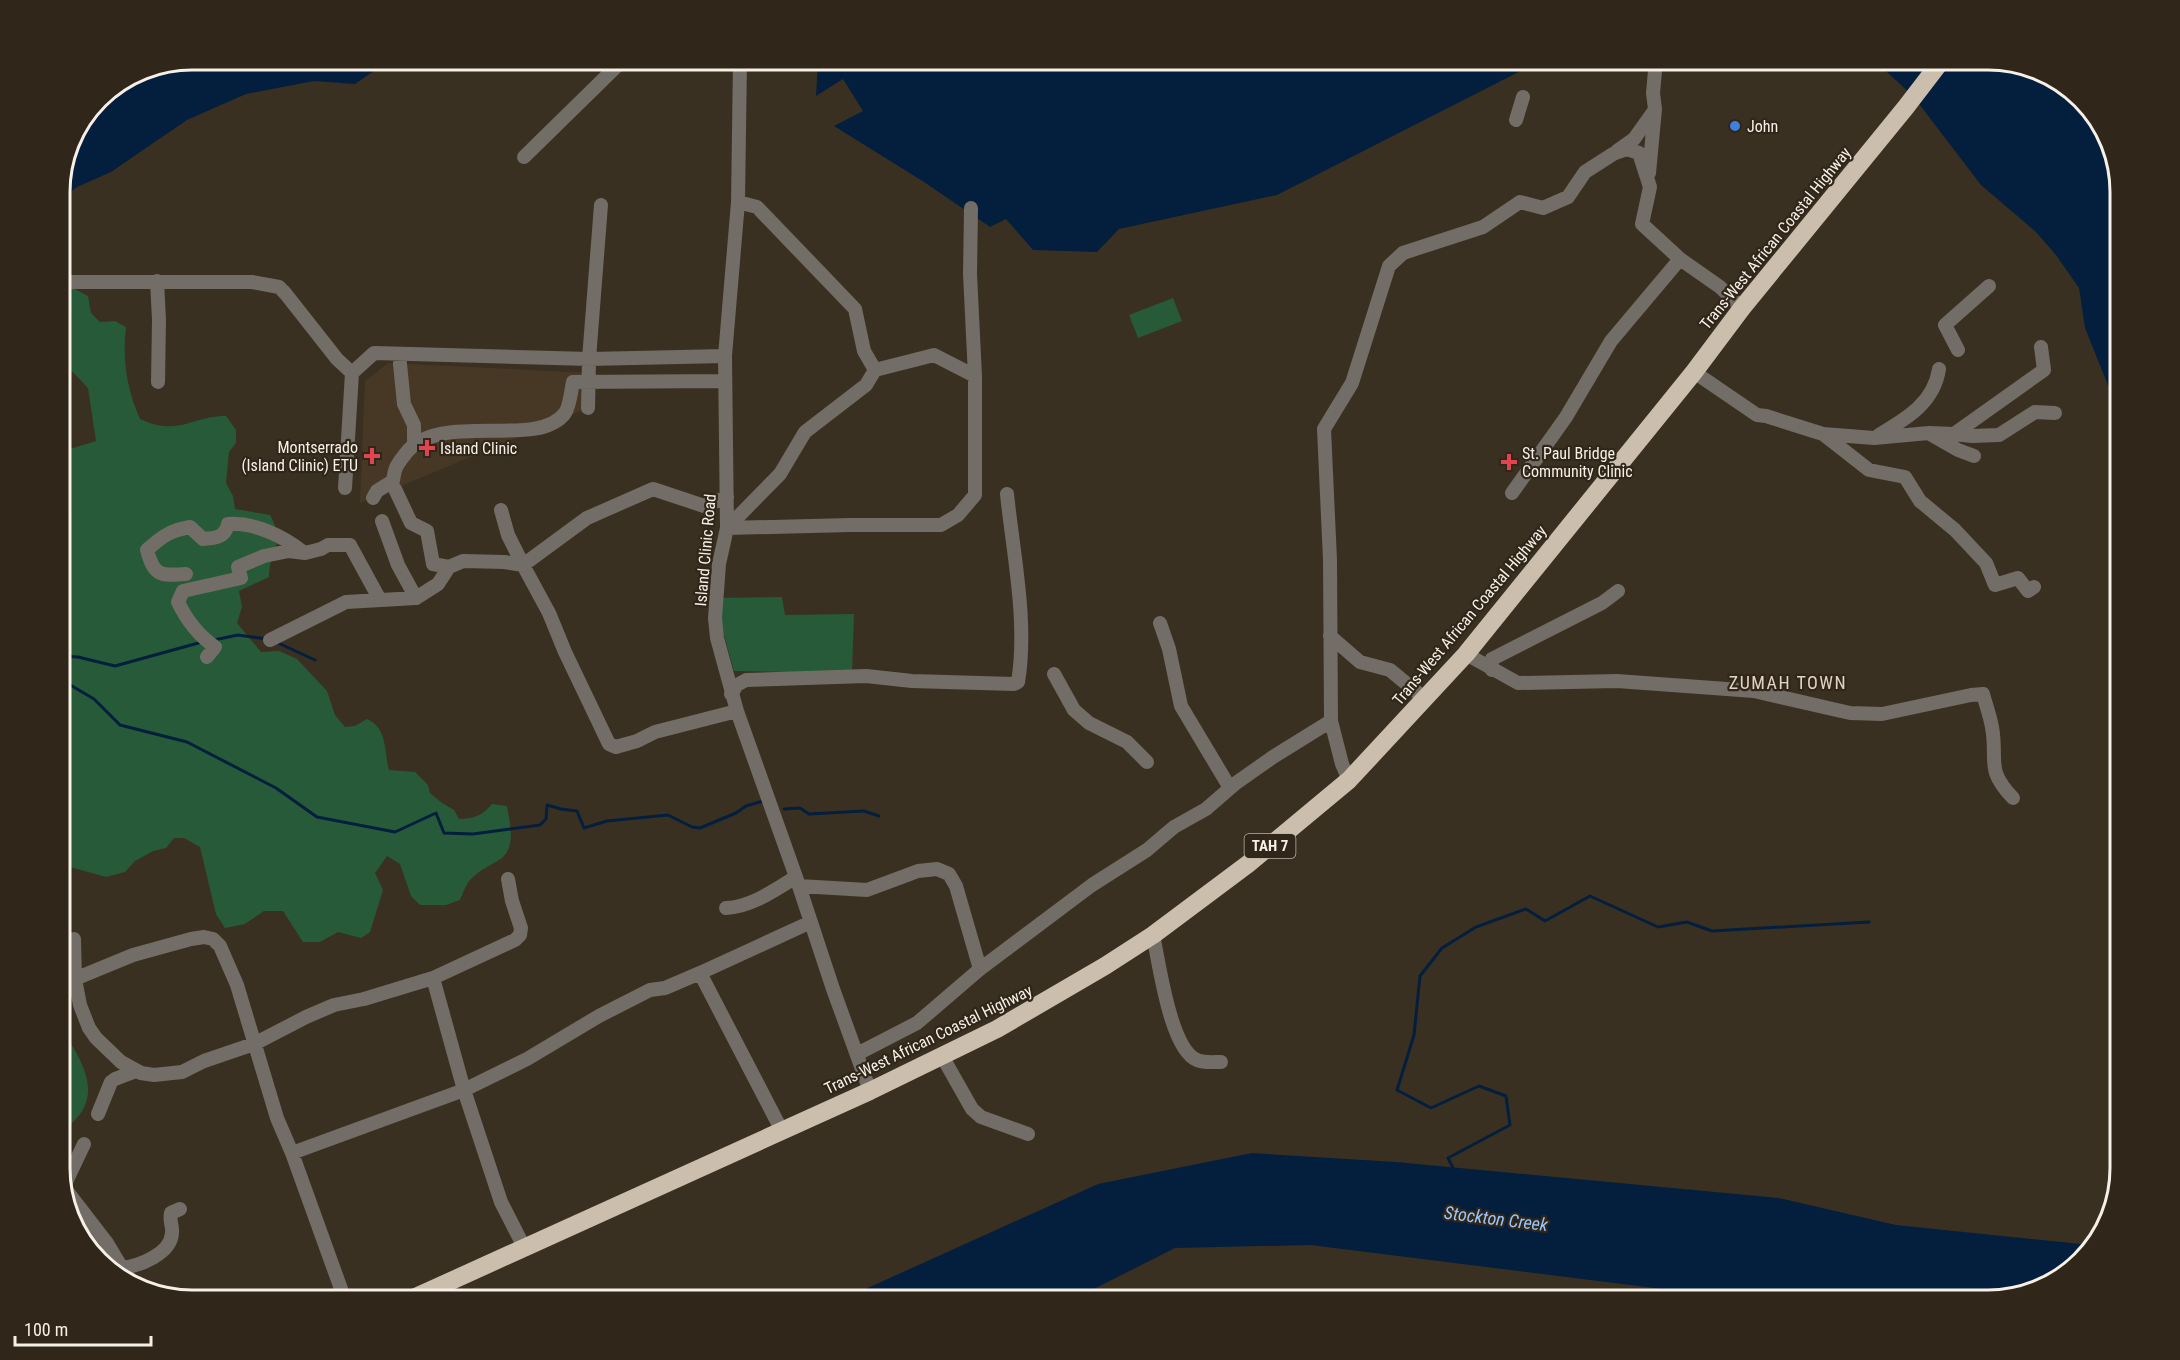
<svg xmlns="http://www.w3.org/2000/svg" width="2180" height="1360" viewBox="0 0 2180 1360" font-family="'Roboto Condensed',sans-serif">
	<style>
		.built { fill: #463825 }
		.green { fill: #275a39 }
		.water { fill: #041f3d }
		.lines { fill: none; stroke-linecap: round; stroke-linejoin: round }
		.stream { stroke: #041f3d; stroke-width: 3 }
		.minor { stroke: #726d66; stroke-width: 14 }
		.highway { stroke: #cbbead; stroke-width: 18 }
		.shop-dot { fill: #3f7fe0; stroke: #302619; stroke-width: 2 }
		.health-dot { fill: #e0444e; stroke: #302619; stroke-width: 2 }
		.labels { text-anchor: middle; stroke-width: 4.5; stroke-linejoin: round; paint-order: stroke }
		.shield { fill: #302619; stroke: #bbb3a9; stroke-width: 1.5 }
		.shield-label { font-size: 15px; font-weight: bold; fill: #f7f0e7 }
		.poi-label { font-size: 16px; fill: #f7f0e7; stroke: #302619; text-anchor: start }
		.street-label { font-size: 16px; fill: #f7f0e7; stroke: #302619 }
		.neighbourhood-label { font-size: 18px; letter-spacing: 1.5px; fill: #e1d3c3; stroke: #302619 }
		.water-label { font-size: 18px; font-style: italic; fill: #9ac7fd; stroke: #302619 }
		.rim { fill: none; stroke: #f7f0e7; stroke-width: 3 }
	</style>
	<rect width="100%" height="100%" fill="#3a3022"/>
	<path class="built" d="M388,363l201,10 -1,35 -228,95 5,-122z"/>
	<path class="green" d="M71,287l17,9 3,17 9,9 15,-1 11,6c-4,32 1,63 14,92 39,18 51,-3 86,-3l10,14v13l-7,9 -3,31 7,13 2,13 35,6c17,31 -1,33 -1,62l-30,14 3,16 -5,16 24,29 18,-1 18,8 30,32 8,24 10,12 10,-1 12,-7c21,9 17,33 22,51l26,2 13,13 2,8 12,10 12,7 5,9c14,0 23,-3 33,-15l15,2c3,17 10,43 -8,54 -10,6 -19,10 -28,19 -5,5 -8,14 -11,21l-14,5h-26l-9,-9 -11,-32 -13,-8 -12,17 8,17 -13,42 -9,6 -23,-6 -18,10h-17l-20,-31h-19l-19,13 -20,4 -9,-14 -16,-67 -16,-9h-10l-8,10 -13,3 -18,10 -10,11 -19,5 -36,-10 -10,5v-420l36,-11 -8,-53 -23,-24 -4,-22 2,-20 -2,-31z
		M1173,298l9,23 -44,17 -9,-23z
		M782,597l3,18 69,-1 -2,59 -118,-2 -15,-54v-19z
		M60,1032l4,1c24,36 41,70 -4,99z"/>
	<path class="water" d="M192,60h198l-35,24 -41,-3 -68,13 -59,26 -76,52 -34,15 -17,13v-16l10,-43 29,-42 43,-29z
		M818,60h724l-265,135 -158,34 -22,23 -64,-2 -27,-31 -16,8 -66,-45 -90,-56 29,-15 -20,-32 -27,17z
		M1874,60h114l66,18 48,48 18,58v231l-35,-87 -6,-40 -23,-33 -20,-23 -55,-47 -68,-89z
		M1252,1153l144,9 383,36 117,27 195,20 -37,37 -66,18h-238l-440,-55 -135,3 -103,52h-231l257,-116z"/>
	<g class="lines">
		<path class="stream" d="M214,640l24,-5 29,4
			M276,642l39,18
			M60,656l18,1 37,9 87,-24
			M60,679l34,20 26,26 67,17 89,46 41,29 78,15 41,-19 8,20 29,1 67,-9 6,-6 1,-14 14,4 16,2 7,17 23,-7 61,-6 24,12 8,1 36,-15 10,-7 17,-5
			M784,809l16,-1 9,6 55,-3 15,5
			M1452,1170l1,-2 -5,-10 62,-33 -4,-29 -27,-10 -48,22 -34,-18 17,-55 6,-59 22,-28 34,-21 50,-18 19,12 45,-25 68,31 29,-5 25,9 157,-9"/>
		<path class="minor" d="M740,60l-2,142 -13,154 2,172 -8,36 -4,54 2,20 20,73 59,166 37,112 37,102
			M1516,120l7,-23
			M1617,151l17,-12 20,-28
			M524,157l99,-97
			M1649,173l6,-64 -2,-16 3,-33
			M738,202l19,5 98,102 9,42 11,19 59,-15 41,21
			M157,281l2,39 -1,62
			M60,282h192l27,5 6,6 52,66 15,14
			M1958,350l-13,-25 44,-39
			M400,364l4,40 10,21v19
			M875,370l-9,15 -61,47 -25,42 -53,54 124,-3h90l17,-10 17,-20v-119l-5,-102 1,-66
			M1694,372l63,43 9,1 57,18 51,4 55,-5 25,1 90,-64 -3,-23
			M588,408l1,-49 12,-154
			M1823,434l46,36 36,7 15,24 35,29 31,33 9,22 23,-7 10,13 6,-4
			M1930,434l28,16 16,6
			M1954,434l18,2 27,-1 36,-23 20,1
			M1879,435c27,-16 55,-32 60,-66
			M345,488l7,-115 22,-20 215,6 136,-3
			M395,489l16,34 16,8 6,33 16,3
			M1512,493l54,-76 45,-76 69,-82
			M373,498l4,-7 16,-10c2,-15 4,-16 13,-28 34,-43 132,-3 159,-40 5,-7 6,-22 8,-31l152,-1
			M501,510l7,25 15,30 64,-47 66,-29 51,17 23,-9
			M382,521l16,44 18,33
			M186,574c-26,2 -32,2 -39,-24 14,-13 24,-20 43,-23l13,12c12,-1 22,-1 25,-15 26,-2 55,12 75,28
			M1160,623l9,26 12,57 49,82
			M1330,636l30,26 30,8 35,29
			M270,640l76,-38 70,-4 22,-14 11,-17 14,-6 41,1 19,3 26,48 16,39 44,92 7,3 21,-6 18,-9 82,-21
			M1466,654l52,29 99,-2 137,10 96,22 32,1 89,-19 12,-1c3,11 7,22 9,33 6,34 -7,42 21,71
			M207,657l8,-10c-17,-12 -28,-26 -37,-45l5,-11 58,-13 -3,-11 26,-11 25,-5 16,2 16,-4 7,-4h22l30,55
			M1492,670v-11l110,-56 16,-12
			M1054,674l20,36 15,13 38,19 20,20
			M731,694l6,-9 9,-5 120,-4 46,5 102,3 4,-2c10,-60 -5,-129 -11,-188
			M1349,780l-7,-16 -11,-43 -1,-161 -6,-131 28,-46 37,-117 14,-13 80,-26 37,-25 23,6 25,-11 17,-25 28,-18 14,-5 12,4 11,34 -8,37 38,35 40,28 22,21
			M799,886l68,4 51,-19 19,-2 12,5 7,12 24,83
			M726,908c25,-1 49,-18 70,-31
			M1153,935c6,27 17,114 44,125 6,3 17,2 24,2
			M74,939l1,40 5,26 9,23 7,10 25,24 20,11 13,2 28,-3 22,-11 50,-17 52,-27 28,-12 30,-6 69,-21 82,-38 5,-5 1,-7 -9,-27 -4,-22
			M700,973l111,-51
			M433,978l31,112 37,112 24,47
			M60,985l73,-30 58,-16 13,-2 9,2 7,7 17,39 40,133 15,35 53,147
			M857,1054l60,-31 63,-54 112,-84 55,-35 27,-23 32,-18 30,-26 37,-26 58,-36
			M942,1056l30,53 9,8 47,17
			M98,1114l13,-32 4,-3 21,-8
			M292,1153l172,-63 63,-31 72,-43 51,-26 15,-2 35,-15 82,158
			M63,1186l44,57 15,25 -3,7
			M64,1186l20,-42
			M122,1268c17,-2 49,-14 50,-35 1,-7 -3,-12 -1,-20l9,-4"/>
		<path class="highway" d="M409,1300l461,-209 127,-62 108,-63 48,-31 95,-71 101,-84 117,-126 228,-282 48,-64 164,-201 36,-47"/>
	</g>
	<circle class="shop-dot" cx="1735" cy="126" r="6"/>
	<g class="health-dot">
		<path d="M424 439h6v6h6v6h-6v6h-6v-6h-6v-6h6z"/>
		<path d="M369 447h6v6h6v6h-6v6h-6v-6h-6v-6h6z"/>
		<path d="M1506 453h6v6h6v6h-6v6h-6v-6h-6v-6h6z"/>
	</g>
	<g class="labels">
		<rect class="shield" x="1244.5" y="834" width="51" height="24" rx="4.5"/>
		<g class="shield-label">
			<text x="1270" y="851">TAH 7</text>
		</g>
		<g class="poi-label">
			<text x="1747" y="132">John</text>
			<text x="358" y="453" text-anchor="end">Montserrado<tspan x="358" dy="18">(Island Clinic) ETU</tspan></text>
			<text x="440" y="454">Island Clinic</text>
			<text x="1522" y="459">St. Paul Bridge<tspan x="1522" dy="18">Community Clinic</tspan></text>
		</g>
		<g class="street-label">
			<text transform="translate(1775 238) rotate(-51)" y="6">Trans-West African Coastal Highway</text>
			<text transform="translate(705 550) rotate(-85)" y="6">Island Clinic Road</text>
			<text transform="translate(1469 615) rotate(-50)" y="6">Trans-West African Coastal Highway</text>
			<text transform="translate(928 1039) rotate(-26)" y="6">Trans-West African Coastal Highway</text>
		</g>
		<g class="neighbourhood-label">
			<text x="1788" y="689">ZUMAH TOWN</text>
		</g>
		<g class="water-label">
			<text transform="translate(1496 1219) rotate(7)" y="6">Stockton Creek</text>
		</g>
	</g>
	<path d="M0 0H2180V1360H0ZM192 70H1988A122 122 0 0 1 2110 192V1168A122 122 0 0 1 1988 1290H192A122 122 0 0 1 70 1168V192A122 122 0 0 1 192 70Z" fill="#302619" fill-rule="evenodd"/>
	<path class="rim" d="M192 70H1988A122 122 0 0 1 2110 192V1168A122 122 0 0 1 1988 1290H192A122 122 0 0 1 70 1168V192A122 122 0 0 1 192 70Z"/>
	<path d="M15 1336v9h136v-9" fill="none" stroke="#f7f0e7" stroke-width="3"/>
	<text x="24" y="1336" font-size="18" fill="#f7f0e7" stroke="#302619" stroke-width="4.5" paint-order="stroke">100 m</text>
</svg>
